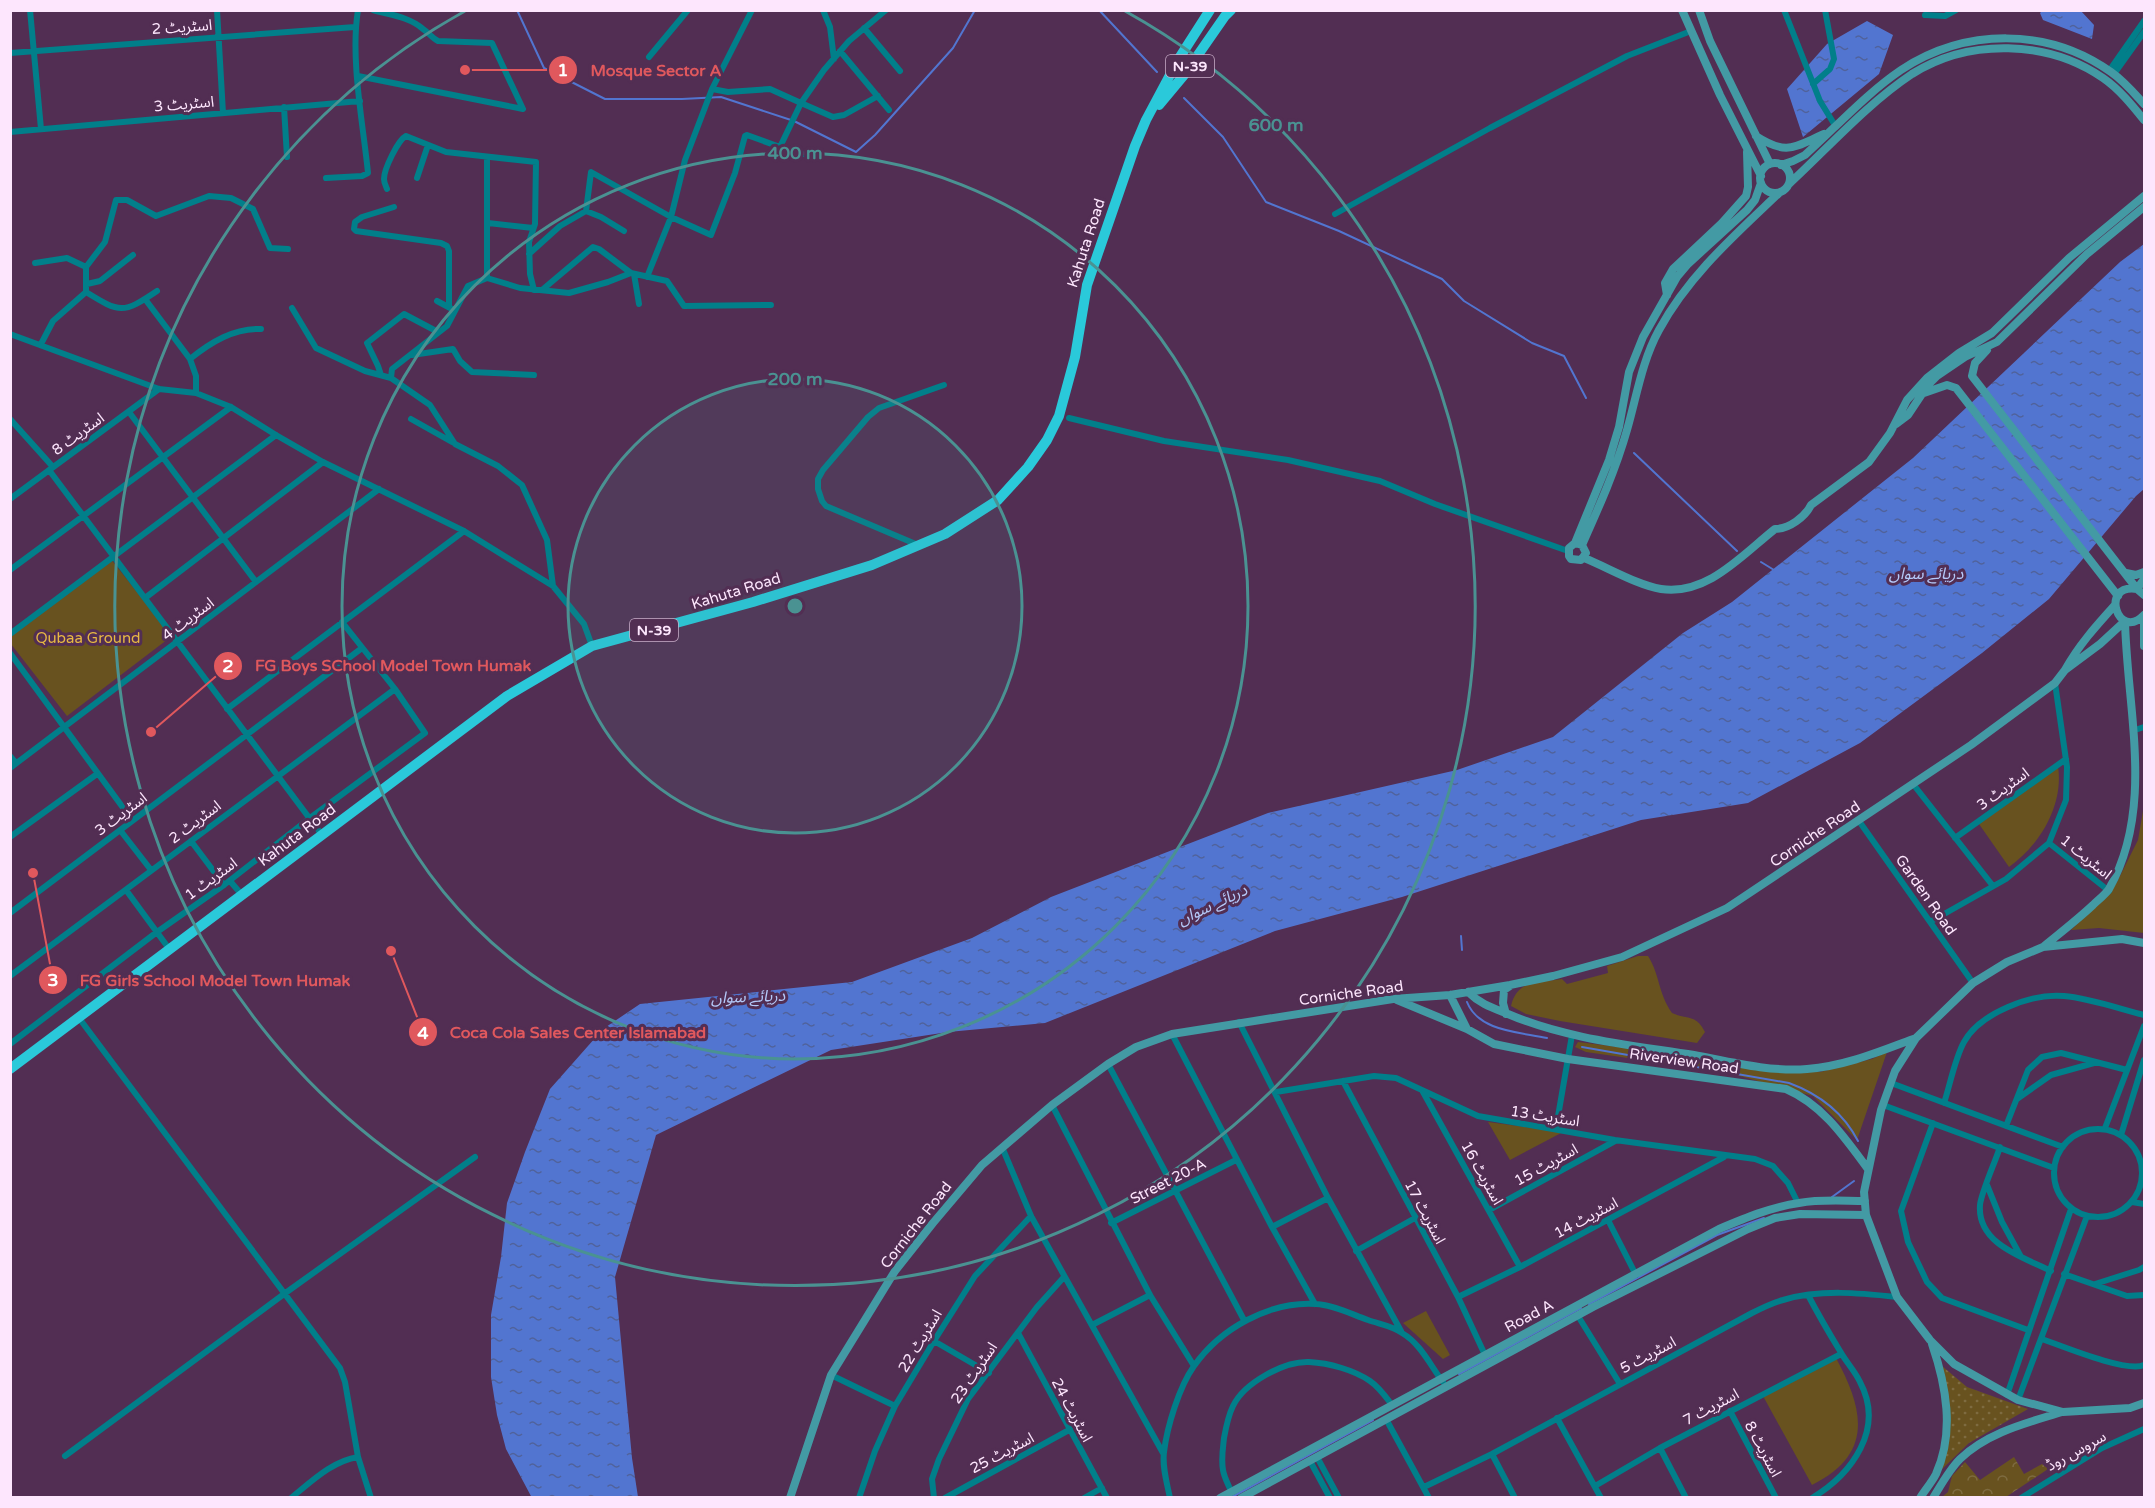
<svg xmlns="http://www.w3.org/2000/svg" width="2155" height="1508" viewBox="0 0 2155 1508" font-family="'Varela Round','Noto Sans Arabic',sans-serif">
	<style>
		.grass { fill: url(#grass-dots) }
		.forest { fill: url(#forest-crowns) }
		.park { fill: #68521f }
		.water { fill: url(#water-ripples) }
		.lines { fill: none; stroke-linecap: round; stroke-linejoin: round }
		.stream { stroke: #5275d0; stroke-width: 2 }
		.street { stroke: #017f8a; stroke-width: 6 }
		.secondary { stroke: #439aa4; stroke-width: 8 }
		.highway { stroke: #2ac9da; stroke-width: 10 }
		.ring { fill: none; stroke: #4a9292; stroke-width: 3 }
		.labels { text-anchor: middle; stroke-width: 6; stroke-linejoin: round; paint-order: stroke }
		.shield { fill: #522e53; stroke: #caafca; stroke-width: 1.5 }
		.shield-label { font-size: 14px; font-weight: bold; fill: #fde6fd }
		.street-label { font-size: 15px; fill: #fde6fd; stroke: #522e53 }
		.park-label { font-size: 15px; fill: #e7b843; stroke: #522e53 }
		.water-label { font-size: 16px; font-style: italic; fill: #b4c9f9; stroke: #522e53 }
		.centre { fill: #4a9292; stroke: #522e53; stroke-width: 3 }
		.ring-label { font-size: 18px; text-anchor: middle; font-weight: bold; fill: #4a9292; stroke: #522e53; stroke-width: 6; stroke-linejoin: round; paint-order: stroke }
		.leader { fill: none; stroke: #e0585d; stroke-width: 2 }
		.callout-dot { fill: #e0585d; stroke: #522e53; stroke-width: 2 }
		.mark-label { font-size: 18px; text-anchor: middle; font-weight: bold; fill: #fff }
		.callout-label { font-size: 16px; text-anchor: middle; font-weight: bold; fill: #e0585d; stroke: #522e53; stroke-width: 6; stroke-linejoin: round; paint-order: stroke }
	</style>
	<defs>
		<pattern id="grass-dots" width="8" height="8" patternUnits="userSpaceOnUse" patternTransform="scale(1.5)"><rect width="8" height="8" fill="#68521f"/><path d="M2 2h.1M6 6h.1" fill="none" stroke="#7e6b40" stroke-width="1.8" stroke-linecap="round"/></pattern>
		<pattern id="forest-crowns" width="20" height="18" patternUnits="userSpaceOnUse" patternTransform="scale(1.5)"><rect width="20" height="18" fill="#68521f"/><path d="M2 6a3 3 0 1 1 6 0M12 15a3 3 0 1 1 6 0" fill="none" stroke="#7e6b40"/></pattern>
		<pattern id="water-ripples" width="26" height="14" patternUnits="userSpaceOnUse" patternTransform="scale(1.5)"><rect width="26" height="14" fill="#5275d0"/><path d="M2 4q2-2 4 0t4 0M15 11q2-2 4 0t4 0" fill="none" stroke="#50629b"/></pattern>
	</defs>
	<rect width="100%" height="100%" fill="#522e53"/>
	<path class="grass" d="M1942,1366l25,21 61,22 -59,34 -31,30 10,-47z"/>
	<path class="forest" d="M2014,1457l10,17 18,-10 6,5 -42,28h-64l6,-5 4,-16 13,-14 15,18z"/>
	<path class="park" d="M110,558l62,78 -105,80 -56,-72v-9z
		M2058,766c6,39 -18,79 -49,101l-30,-43z
		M2144,805v128l-45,-5 -28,2 38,-36 8,-12 21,-42z
		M1638,956h10c12,19 10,37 24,57 16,7 24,1 33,19l-8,11 -137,-22 -34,-7 -15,-8c6,-27 28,-23 51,-27l5,5 41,-11 -1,-7z
		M1578,1042l242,30 52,-13 15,-7 -30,88 -44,-44 -88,-24 -139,-20 -11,-5z
		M1488,1122l75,10 -53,28z
		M1426,1311l24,44 -7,4 -40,-36z
		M1836,1358c28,52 38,96 -24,127l-49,-89z"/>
	<path class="water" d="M2042,11h39l13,14 -2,14 -49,-19 -3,-7z
		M1867,21l26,14 -14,39 -76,63 -16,-48 40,-45z
		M2144,244v245l-8,7 -87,103 -67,54 -122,90 -112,60 -107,17 -239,77 -127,34 -230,92 -97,9 -117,18 -175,85 -41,142 17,181 6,39 -106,1 -26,-49 -9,-34 -6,-38v-62l10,-58 6,-54 18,-51 25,-63 53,-60 37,-25 212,-22 120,-44 79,-41 217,-84 189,-43 96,-33 130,-104 49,-31 181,-144 207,-196z"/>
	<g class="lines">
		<path class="stream" d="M517,10l27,58 61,31h77l39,-2 73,24 62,31 19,-17 78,-87 22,-38
			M1099,10l58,62
			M1184,98l39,39 43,65 73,29 103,48 22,22 68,42 32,13 22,42
			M1634,453l103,98
			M1761,562l13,8
			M1461,936l1,14
			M1467,1002c12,30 53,30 80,36
			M1582,1047l207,36c30,11 54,29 69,58
			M1832,1197l22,-16
			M1589,1304l128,-69 47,-17
			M1459,1374l122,-66
			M1230,1498l143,-78"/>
		<path class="street" d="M30,10l11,119
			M217,10l6,103
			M373,10c17,5 37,7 50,19 6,4 9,9 15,12l54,2 31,66
			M823,10l7,17 4,32
			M1784,10l36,91 16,26
			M1925,15l20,1 11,-6
			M864,28l36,43
			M840,51l49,59
			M10,53l345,-26
			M649,57l39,-47
			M2109,71l35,-50
			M2114,74l30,-42
			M358,76l165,33
			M1813,84l17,-15 4,-10 -9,-49
			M712,89l40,-79
			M878,96l-34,19 -11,2 -32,-14 23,-33 25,-29 37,-31
			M284,107l3,50
			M10,132l350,-31
			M487,158v120l-19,8 -21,40 -55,43 -1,9 39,27 25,39 43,22 24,19 25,55 6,46
			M326,178l36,-2 6,-3c-5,-50 -18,-114 -10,-163
			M417,178l11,-33
			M387,189c-1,-3 -3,-6 -3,-10 0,-10 14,-39 22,-43l40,16 90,10 -1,62 -6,18 1,32 4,16
			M394,207l-32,10 -7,5 -1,7 2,2 85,12 6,3 2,5v56
			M586,211l5,-39 80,45 40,18 24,-62 10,-37 2,-1 33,12
			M1335,214l155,-86 137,-72 64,-25
			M488,223l45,5
			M529,254l31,-28 26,-15 15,6 23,14
			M35,263l32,-5 19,9
			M634,274l5,30
			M647,277l24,-60 14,-57 27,-71 16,3 42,-3 31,14 -21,44 30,9
			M487,278l33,10 49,5 39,-11 23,-9 36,8 17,25 87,-1
			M87,284l13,-3 33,-26
			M542,290l51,-43 6,2 32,24
			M86,292c34,21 37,22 71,-1
			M145,299l45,60 6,17v17
			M437,301l15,8
			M292,308l24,40 49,23 26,7
			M10,334l149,55 37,4 35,14 45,28 47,27 141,69 89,55 31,38 8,22
			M41,344l12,-23 33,-29v-25l19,-25 11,-42h11l29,16 53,-20 22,2 22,11 17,39 18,1
			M412,355l41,-6 7,12 12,11 62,3
			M190,359c21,-17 44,-31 71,-30
			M381,375l-3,-9 -11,-23 37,-29 34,18
			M129,412l127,170
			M1069,418l95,23 124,19 92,21 55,23 133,47
			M10,419l43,48
			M411,419l41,23
			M49,470l273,365
			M10,499l149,-110
			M918,545l-92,-39 -4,-5 -4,-12v-10l5,-9 45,-53 11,-9 65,-23
			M10,570l221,-163
			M145,598l178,-136
			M10,634l266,-199
			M10,653l122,167
			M227,709l237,-178
			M2138,729l6,-2
			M10,756l6,7
			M10,768l369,-279
			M1913,784l80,102
			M1859,821l114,162
			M120,830l31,40
			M10,837l87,-63
			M1955,838l111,-79
			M191,841l33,44
			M2049,843l60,48
			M230,881l12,14
			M126,890l44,60
			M10,913l352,-265
			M1930,922l76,-43 43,-36 17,-43 1,-33 -12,-84
			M10,976l385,-287
			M79,1018l261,350 5,14 13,75 13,41
			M1239,1022l89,176 73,133
			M1172,1034l100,193 43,77
			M10,1044l147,-112 67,-47 86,-67 115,-85 -30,-44 -53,-67
			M1108,1064l136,256
			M1343,1081l115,216 27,58
			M1891,1083l172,64
			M1276,1092l98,-16 22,2 82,38 137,24 140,19 18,7 15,17 10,20
			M1423,1092l97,175
			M2017,1099l34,-24 43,-12
			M1944,1103c6,-18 11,-45 20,-61 16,-29 68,-49 100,-46 25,2 56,13 80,19
			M1052,1105l98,190 44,71
			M1883,1105l171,63
			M1933,1123l-32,88 7,31 19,40 15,16 86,32
			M2006,1126l22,-56 14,-13 19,-4 66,17
			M1556,1128l16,-93
			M2105,1128l39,-102
			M2054 1173a44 44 0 1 1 88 0a44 44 0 1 1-88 0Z
			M2121,1135l23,-75
			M1002,1147l29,69 132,237
			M2000,1147c-4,13 -19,46 -20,58 -3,39 43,52 71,66
			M1987,1185l15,37 18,33
			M2132,1202l12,2
			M1489,1210l126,-69
			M1608,1220l28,55
			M1111,1223l125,-63
			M1272,1227l56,-29
			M1356,1251l59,-33
			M2064,1274l63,22 17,-1
			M2095,1284l44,-14 5,-3
			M1808,1295c10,19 21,38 32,56 6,11 15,20 20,31 25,47 -8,92 -48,116
			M1458,1297l62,-30 204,-110
			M1578,1316l42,68
			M1092,1325l58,-30
			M1018,1333l89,165
			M2042,1339c20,7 85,34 102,26
			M934,1341l55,32
			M831,1375l64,31
			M2007,1395l64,-186
			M2018,1400l69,-184
			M1730,1411l46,87
			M1557,1418l44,80
			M1386,1419l43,79
			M1660,1448l26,50
			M1492,1454l23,44
			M65,1456l219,-162 191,-137
			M1317,1457l22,41
			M1310,1461l20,37
			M1595,1486l65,-38 181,-94
			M1424,1487l68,-33 260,-141c10,-5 20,-10 31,-13 37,-11 77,-7 114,-3
			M1231,1491c-3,-7 -7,-14 -8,-21 -2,-11 0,-22 1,-32 2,-11 4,-22 9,-32 11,-23 51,-45 76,-44 20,1 45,8 61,19 9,6 16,16 22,24
			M291,1498c20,-16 41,-37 67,-41
			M859,1498l16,-47 20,-45 39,-65 41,-65 56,-60
			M934,1498l-2,-19 7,-20 29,-60 69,-92 27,-30
			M945,1498l124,-68
			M1084,1498l18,-10
			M1170,1498c-3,-15 -8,-31 -6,-46 3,-25 15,-65 30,-86 26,-37 75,-65 122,-62 18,1 35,10 52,16 11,4 25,6 34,13 19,11 28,32 41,49
			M2021,1498l81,-50 42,-19"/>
		<path class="secondary" d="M1682,10l38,85 41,81
			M1699,10l11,31 60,123
			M1756,136c31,20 38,11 68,-2
			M1760 178a15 15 0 1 1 30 0a15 15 0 1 1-30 0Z
			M1781,165l12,-4 12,-6c31,-28 62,-62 96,-85 64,-42 147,-43 210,2 13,9 23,21 33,32
			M1789,184c40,-37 78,-80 123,-110 57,-36 136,-34 191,4 16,11 29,27 41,42
			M1667,295l-2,-12 8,-14 49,-46 24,-27 2,-9 -1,-35
			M1987,350l-12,13 -3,13 165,213 7,6
			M1924,393l23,-8 9,3 162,208
			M1896,424l12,-9 20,-30 9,-9 28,-19 32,-15 90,-88 57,-47
			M1575,543l34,-83 10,-33 10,-55 14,-35 34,-60 11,-13 59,-54 8,-10 6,-17
			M1582,545l-7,-2 -6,5v8l2,3 10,1 5,-7 -4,-8c17,-38 34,-76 45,-115 10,-35 15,-69 32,-100 30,-55 76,-95 120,-137
			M1584,558c23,9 53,27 77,31 46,7 81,-34 114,-60 14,0 30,-12 36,-24l58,-43 21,-29 17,-33 20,-22 32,-25 33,-20 77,-75 75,-62
			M2126,573l10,2 8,-3
			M2137,589c-38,-6 -19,53 7,26
			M2137,589l7,-10
			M2115,605c-19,21 -37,41 -50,65l35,-26 25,-23
			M2144,616v30
			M2144,943l-22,-4 -79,8 -36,15 -34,21 -57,55 -21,33 -14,39 -17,82 2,23 31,82 33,43 24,24 64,36 45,12 67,-4 14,-5
			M2043,947c17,-14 34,-27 50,-42 5,-5 12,-10 16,-16 46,-81 18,-179 16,-268
			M1468,992c12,12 25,16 40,22 58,25 123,31 186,41 37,7 76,17 113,14 39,-3 74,-18 109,-31
			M1450,995l17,34
			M1397,1000l70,29 27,15 74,15 218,30c37,16 59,49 82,80
			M1506,1014l-3,-11 1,-13 6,-4
			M790,1498l41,-123 64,-104 38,-48 49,-58 70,-60 56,-41 28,-17 36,-13 221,-35 57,-4 60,-10 43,-9 69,-19 105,-49 244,-163 84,-62 10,-13
			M1220,1498l499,-269c26,-11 52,-22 80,-26 22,-4 44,-2 66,-2
			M1241,1498l352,-191 155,-78 27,-11 25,-4 66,1
			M1920,1498c5,-8 12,-16 16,-24 19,-42 10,-89 -4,-130
			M1933,1498c8,-13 16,-28 27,-39 28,-27 67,-36 102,-47"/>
		<path class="highway" d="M1159,105l25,-30 41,-59 6,-6
			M10,1069l497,-373 85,-50 161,-44 119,-37 73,-31 53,-34 30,-33 19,-27 12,-24 16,-59 12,-72 48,-139 11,-26 32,-60 32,-50"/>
	</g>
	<circle cx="795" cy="606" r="227" fill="#4a9292" fill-opacity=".12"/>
	<g class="ring">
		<circle cx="795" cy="606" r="227"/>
		<circle cx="795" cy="606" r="453"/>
		<path d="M1125 11A680 680 0 1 1 465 11"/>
	</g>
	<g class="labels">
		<g class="shield">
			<rect x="1166" y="55" width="48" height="22" rx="4.5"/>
			<rect x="630" y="619" width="48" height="22" rx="4.5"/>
		</g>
		<g class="shield-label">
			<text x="1190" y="71">N-39</text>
			<text x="654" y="635">N-39</text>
		</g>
		<g class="street-label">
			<text transform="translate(182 27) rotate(-4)" y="5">اسٹریٹ 2</text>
			<text transform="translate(184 104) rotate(-5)" y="5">اسٹریٹ 3</text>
			<text transform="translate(1086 243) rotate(-72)" y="5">Kahuta Road</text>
			<text transform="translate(78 434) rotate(-36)" y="5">اسٹریٹ 8</text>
			<text transform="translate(736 591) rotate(-17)" y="5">Kahuta Road</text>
			<text transform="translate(188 619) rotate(-37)" y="5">اسٹریٹ 4</text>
			<text transform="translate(2003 789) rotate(-36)" y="5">اسٹریٹ 3</text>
			<text transform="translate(121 814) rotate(-37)" y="5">اسٹریٹ 3</text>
			<text transform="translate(195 822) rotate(-37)" y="5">اسٹریٹ 2</text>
			<text transform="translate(1815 834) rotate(-34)" y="5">Corniche Road</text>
			<text transform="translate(297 835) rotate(-37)" y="5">Kahuta Road</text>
			<text transform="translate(2086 857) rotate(39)" y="5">اسٹریٹ 1</text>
			<text transform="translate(211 879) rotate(-36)" y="5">اسٹریٹ 1</text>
			<text transform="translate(1926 895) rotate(55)" y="5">Garden Road</text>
			<text transform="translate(1351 993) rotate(-8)" y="5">Corniche Road</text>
			<text transform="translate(1684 1061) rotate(8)" y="5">Riverview Road</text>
			<text transform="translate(1545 1116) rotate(9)" y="5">اسٹریٹ 13</text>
			<text transform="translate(1546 1165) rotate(-29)" y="5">اسٹریٹ 15</text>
			<text transform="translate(1482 1173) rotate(61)" y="5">اسٹریٹ 16</text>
			<text transform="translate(1168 1181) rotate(-27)" y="5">Street 20-A</text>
			<text transform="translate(1425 1212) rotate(62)" y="5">اسٹریٹ 17</text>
			<text transform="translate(1586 1218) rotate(-28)" y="5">اسٹریٹ 14</text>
			<text transform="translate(916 1225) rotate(-52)" y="5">Corniche Road</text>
			<text transform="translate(1529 1316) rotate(-28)" y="5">Road A</text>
			<text transform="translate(920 1341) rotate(-59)" y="5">اسٹریٹ 22</text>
			<text transform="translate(1648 1355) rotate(-28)" y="5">اسٹریٹ 5</text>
			<text transform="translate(974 1373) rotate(-56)" y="5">اسٹریٹ 23</text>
			<text transform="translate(1711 1407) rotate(-28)" y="5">اسٹریٹ 7</text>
			<text transform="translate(1072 1410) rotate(62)" y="5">اسٹریٹ 24</text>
			<text transform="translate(1763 1449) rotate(62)" y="5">اسٹریٹ 8</text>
			<text transform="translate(2076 1451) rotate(-29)" y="5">سروس روڈ</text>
			<text transform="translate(1002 1453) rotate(-28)" y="5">اسٹریٹ 25</text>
		</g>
		<g class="park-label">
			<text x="88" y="643">Qubaa Ground</text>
		</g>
		<g class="water-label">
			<text x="1926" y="579">دریائے سواں</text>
			<text transform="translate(1212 904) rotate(-25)" y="6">دریائے سواں</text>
			<text transform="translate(748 996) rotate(-2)" y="6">دریائے سواں</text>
		</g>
	</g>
	<circle cx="795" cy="606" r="9" class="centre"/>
	<g class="ring-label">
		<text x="1276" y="131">600 m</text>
		<text x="795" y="159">400 m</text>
		<text x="795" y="385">200 m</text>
	</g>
	<path class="leader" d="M465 70L563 70M151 732L228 666M33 873L53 980M391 951L423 1032"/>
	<g class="callout-dot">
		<circle cx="465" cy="70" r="6"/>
		<circle cx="151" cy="732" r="6"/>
		<circle cx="33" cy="873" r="6"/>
		<circle cx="391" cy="951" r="6"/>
		<circle cx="563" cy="70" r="15"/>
		<circle cx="228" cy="666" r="15"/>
		<circle cx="53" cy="980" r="15"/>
		<circle cx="423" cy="1032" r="15"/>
	</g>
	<g class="mark-label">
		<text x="563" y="76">1</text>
		<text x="228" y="672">2</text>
		<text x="53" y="986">3</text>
		<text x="423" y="1039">4</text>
	</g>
	<g class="callout-label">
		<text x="656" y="76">Mosque Sector A</text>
		<text x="393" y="671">FG Boys SChool Model Town Humak</text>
		<text x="215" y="986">FG Girls School Model Town Humak</text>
		<text x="578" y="1038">Coca Cola Sales Center Islamabad</text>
	</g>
	<rect width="2155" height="1508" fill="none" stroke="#fde6fd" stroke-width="24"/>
</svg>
